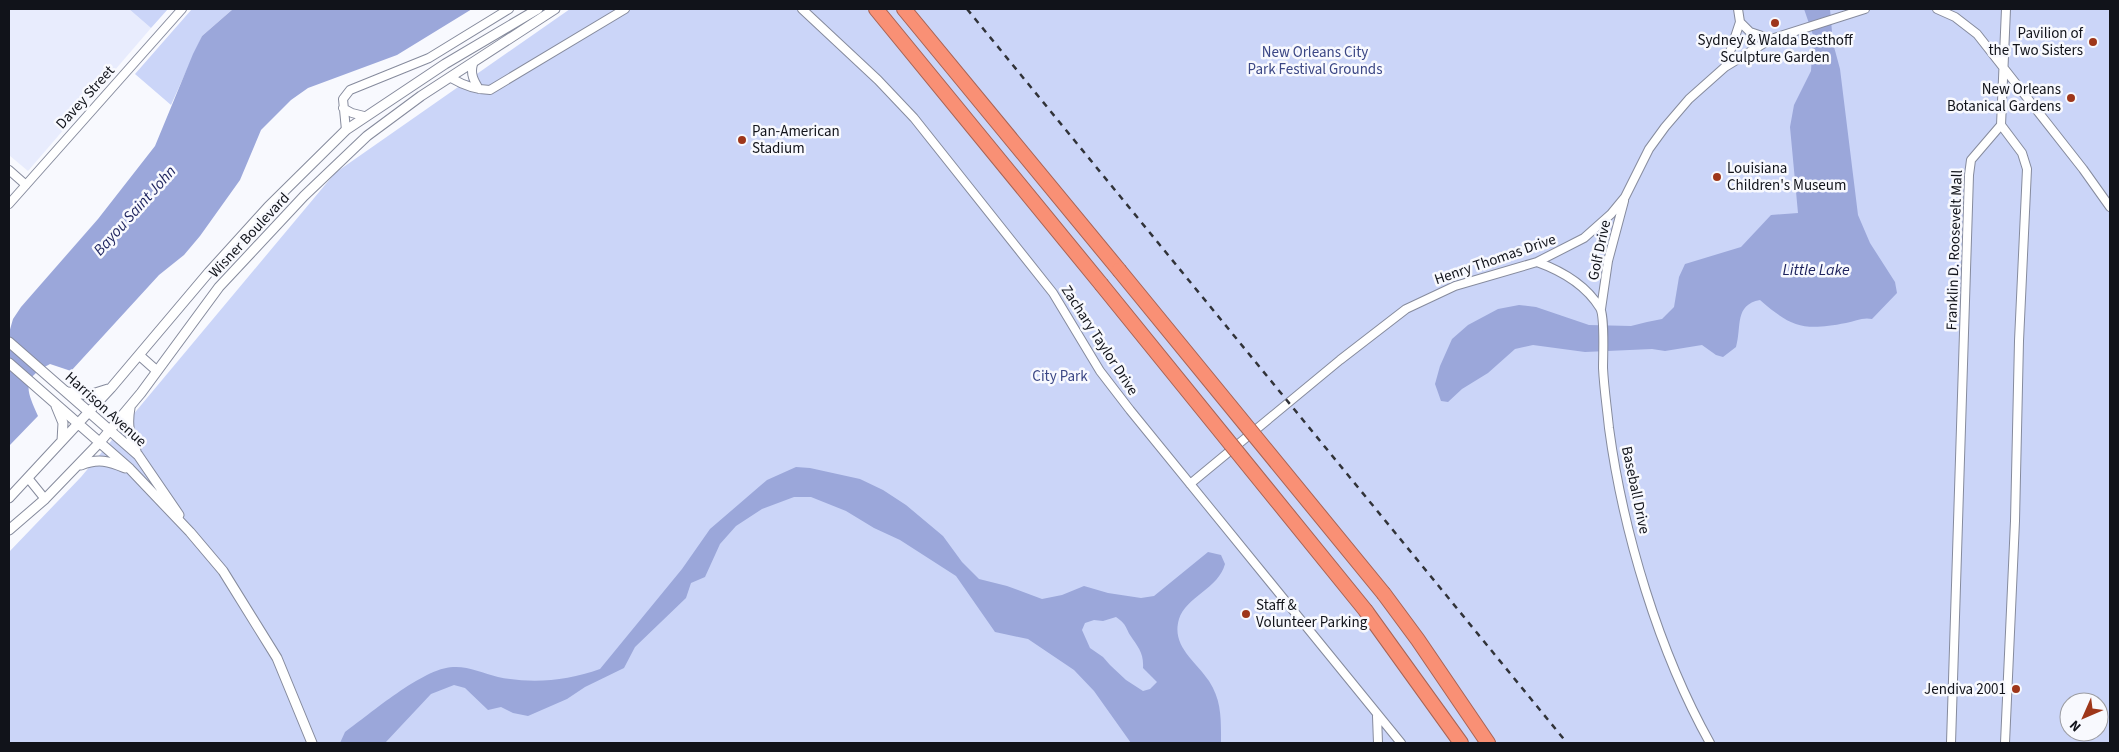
<svg xmlns="http://www.w3.org/2000/svg" width="2119" height="752" viewBox="0 0 2119 752" font-family="'Source Sans 3',sans-serif">
	<style>
		.built { fill: #e8ecfd }
		.green { fill: #cbd5f8; fill-rule: evenodd }
		.water { fill: #9ba7da; fill-rule: evenodd }
		.lines { fill: none; stroke-linecap: round; stroke-linejoin: round }
		.minor-casing { stroke: #868b9d; stroke-width: 10 }
		.tertiary-casing { stroke: #868b9d; stroke-width: 11 }
		.motorway-casing { stroke: #a86455; stroke-width: 16 }
		.minor { stroke: #fff; stroke-width: 8 }
		.tertiary { stroke: #fff; stroke-width: 9 }
		.motorway { stroke: #f99075; stroke-width: 14 }
		.rail { stroke: #313339; stroke-width: 2.5; stroke-dasharray: 6 6; stroke-linecap: butt }
		.motorway-bridge-casing { stroke: #a86455; stroke-width: 16; stroke-linecap: butt }
		.motorway-bridge { stroke: #f99075; stroke-width: 14 }
		.poi-dot { fill: #9e361a; stroke: #f8f9fe; stroke-width: 2 }
		.labels { text-anchor: middle; stroke-width: 5; stroke-linejoin: round; paint-order: stroke }
		.poi-label { font-size: 15px; fill: #11131a; stroke: #f8f9fe; text-anchor: end }
		.park-label { font-size: 15px; fill: #3b4785; stroke: #f8f9fe }
		.street-label { font-size: 15px; fill: #11131a; stroke: #f8f9fe }
		.water-label { font-size: 16px; font-style: italic; fill: #1c225d; stroke: #f8f9fe }
	</style>
	<rect width="100%" height="100%" fill="#f8f9fe"/>
	<path class="built" d="M9,9h120l22,19 -123,143 -19,-16z"/>
	<path class="green" d="M129,9h39l-17,19z
		M192,9h41l-31,27 -31,69 -36,-31z
		M570,9h1540v734h-2101v-191l72,-75 254,-304zM2069,702h30v30h-30z"/>
	<path class="water" d="M233,9h239l-75,46 -89,33 -17,12 -30,30 -21,50 -40,56 -16,19 -25,20 -88,96 -21,-7c-30,15 -23,27 -12,52l-29,30v-113l4,-14 8,-12 77,-88 57,-73 38,-92 9,-18z
		M1804,9h26l3,34 7,26 18,146 12,28 25,39 2,11 -25,26c-9,-2 -17,2 -26,4 -42,8 -54,5 -86,-23 -26,5 -18,26 -24,47l-13,10 -7,-2 -14,-10 -37,6 -13,-2 -67,3 -52,-7 -18,4 -27,24 -26,16 -14,13 -7,-1 -6,-17 5,-18 12,-27 16,-14 30,-16 21,-4 17,2 53,18 42,1 16,-4 15,-3 12,-12 5,-30 6,-13 56,-17 30,-32 27,-2 -8,-86 4,-22 17,-34 2,-36z
		M796,467l14,1 50,11 23,11 23,15 37,31 19,26 17,17 28,7 35,13 20,-4 22,-9 24,7 33,5 13,-2 54,-44 13,3 4,9c-6,24 -39,33 -46,55 -8,27 16,41 30,62 13,20 12,39 12,62h-90l-37,-52 -20,-21 -46,-31 -33,-7 -39,-56 -56,-36 -26,-12 -28,-17 -35,-14h-17l-32,12 -26,17 -16,18 -15,33 -14,6 -5,15 -51,49 -11,21 -39,19 -18,12 -39,17 -15,-3 -12,-6 -13,3 -23,-22 -11,-3 -23,9 -46,49h-45l5,-11c25,-18 78,-64 108,-65 15,-1 30,6 45,10 34,7 69,4 102,-8l82,-100 28,-40 57,-49zM1116,617c10,7 9,9 14,18 8,12 14,18 13,33l14,14 -7,7 -7,2 -17,-11 -16,-15 -7,-8 -13,-9 -8,-18 3,-7 9,-3 9,1z"/>
	<g class="lines">
		<g class="minor-casing">
			<path id="minor" d="M802,9l76,71 36,38 139,175 47,78 30,39 271,333
				M1937,9l18,8 22,17 106,135 27,38
				M1740,22l10,10 21,7
				M473,64c-3,10 1,17 6,25
				M1725,67l15,-45 -2,-13
				M451,78c12,7 25,12 39,12l135,-81
				M343,108l9,5 12,3
				M2001,125l5,-116
				M346,130l-3,-31 7,-9 79,-32 80,-49
				M9,170l17,15
				M9,204l173,-195
				M1537,262c25,9 49,23 63,46 5,8 3,48 3,60 1,20 4,40 6,60 14,104 50,224 101,315
				M1601,309l7,-48 16,-60
				M28,478l17,21
				M1190,484l150,-124 66,-51 49,-23 82,-24 47,-24 27,-24 14,-17 24,-48 16,-22 24,-28 36,-32 46,-28 94,-30
				M1377,716l1,27
				M1951,743l18,-568 2,-15 30,-35 21,28 5,16 -8,172 -4,180 -10,222"/>
		</g>
		<g class="tertiary-casing">
			<path id="tertiary" d="M9,342l129,113 41,60
				M139,355l18,16
				M9,363l121,106 60,63 33,39 54,87 35,85
				M68,392l21,3 19,-6
				M56,406l7,17 -1,18
				M130,408c-3,16 -1,27 6,43
				M81,465c17,-7 28,-4 44,3
				M9,498l102,-110 98,-116 59,-65 78,-77 99,-66 93,-55
				M9,530l36,-31 55,-57 41,-49 78,-106 85,-91 63,-60 54,-40 134,-87"/>
		</g>
		<g class="motorway-casing">
			<path id="motorway" d="M876,9l225,275
				M904,9l215,261
				M1384,594l34,46 70,103
				M1366,611l95,132"/>
		</g>
		<use href="#minor" class="minor"/>
		<use href="#tertiary" class="tertiary"/>
		<use href="#motorway" class="motorway"/>
		<path class="rail" d="M967,9l600,734"/>
		<g class="motorway-bridge-casing">
			<path id="motorway-bridge" d="M1119,270l265,324
				M1101,284l265,327"/>
		</g>
		<use href="#motorway-bridge" class="motorway-bridge"/>
	</g>
	<g class="poi-dot">
		<circle cx="1775" cy="23" r="5"/>
		<circle cx="2093" cy="42" r="5"/>
		<circle cx="2071" cy="98" r="5"/>
		<circle cx="742" cy="140" r="5"/>
		<circle cx="1717" cy="177" r="5"/>
		<circle cx="1246" cy="614" r="5"/>
		<circle cx="2016" cy="689" r="5"/>
	</g>
	<g class="labels">
		<g class="poi-label">
			<text x="2083" y="38">Pavilion of<tspan x="2083" dy="17">the Two Sisters</tspan></text>
			<text x="1775" y="45" text-anchor="middle">Sydney &amp; Walda Besthoff<tspan x="1775" dy="17">Sculpture Garden</tspan></text>
			<text x="2061" y="94">New Orleans<tspan x="2061" dy="17">Botanical Gardens</tspan></text>
			<text x="752" y="136" text-anchor="start">Pan-American<tspan x="752" dy="17">Stadium</tspan></text>
			<text x="1727" y="173" text-anchor="start">Louisiana<tspan x="1727" dy="17">Children's Museum</tspan></text>
			<text x="1256" y="610" text-anchor="start">Staff &amp;<tspan x="1256" dy="17">Volunteer Parking</tspan></text>
			<text x="2006" y="694">Jendiva 2001</text>
		</g>
		<g class="park-label">
			<text x="1315" y="57">New Orleans City<tspan x="1315" dy="17">Park Festival Grounds</tspan></text>
			<text x="1060" y="381">City Park</text>
		</g>
		<g class="street-label">
			<text transform="translate(85 97) rotate(-48)" y="5">Davey Street</text>
			<text transform="translate(249 235) rotate(-47)" y="5">Wisner Boulevard</text>
			<text transform="translate(1599 250) rotate(-78)" y="5">Golf Drive</text>
			<text transform="translate(1954 250) rotate(-88)" y="5">Franklin D. Roosevelt Mall</text>
			<text transform="translate(1495 259) rotate(-19)" y="5">Henry Thomas Drive</text>
			<text transform="translate(1100 340) rotate(57)" y="5">Zachary Taylor Drive</text>
			<text transform="translate(106 409) rotate(42)" y="5">Harrison Avenue</text>
			<text transform="translate(1636 490) rotate(78)" y="5">Baseball Drive</text>
		</g>
		<g class="water-label">
			<text transform="translate(134 210) rotate(-48)" y="6">Bayou Saint John</text>
			<text x="1816" y="275">Little Lake</text>
		</g>
	</g>
	<rect width="2119" height="752" fill="none" stroke="#11131a" stroke-width="20"/>
	<g transform="translate(2084 717) rotate(225)"><circle r="24" fill="#f8f9fe" stroke="#9c9da3"/>
	<path d="M0-4L9 19L0 12L-9 19Z" fill="#9e361a"/>
	<text y="-8" font-size="14" font-weight="bold" text-anchor="middle" fill="#11131a">N</text>
	</g>
</svg>
